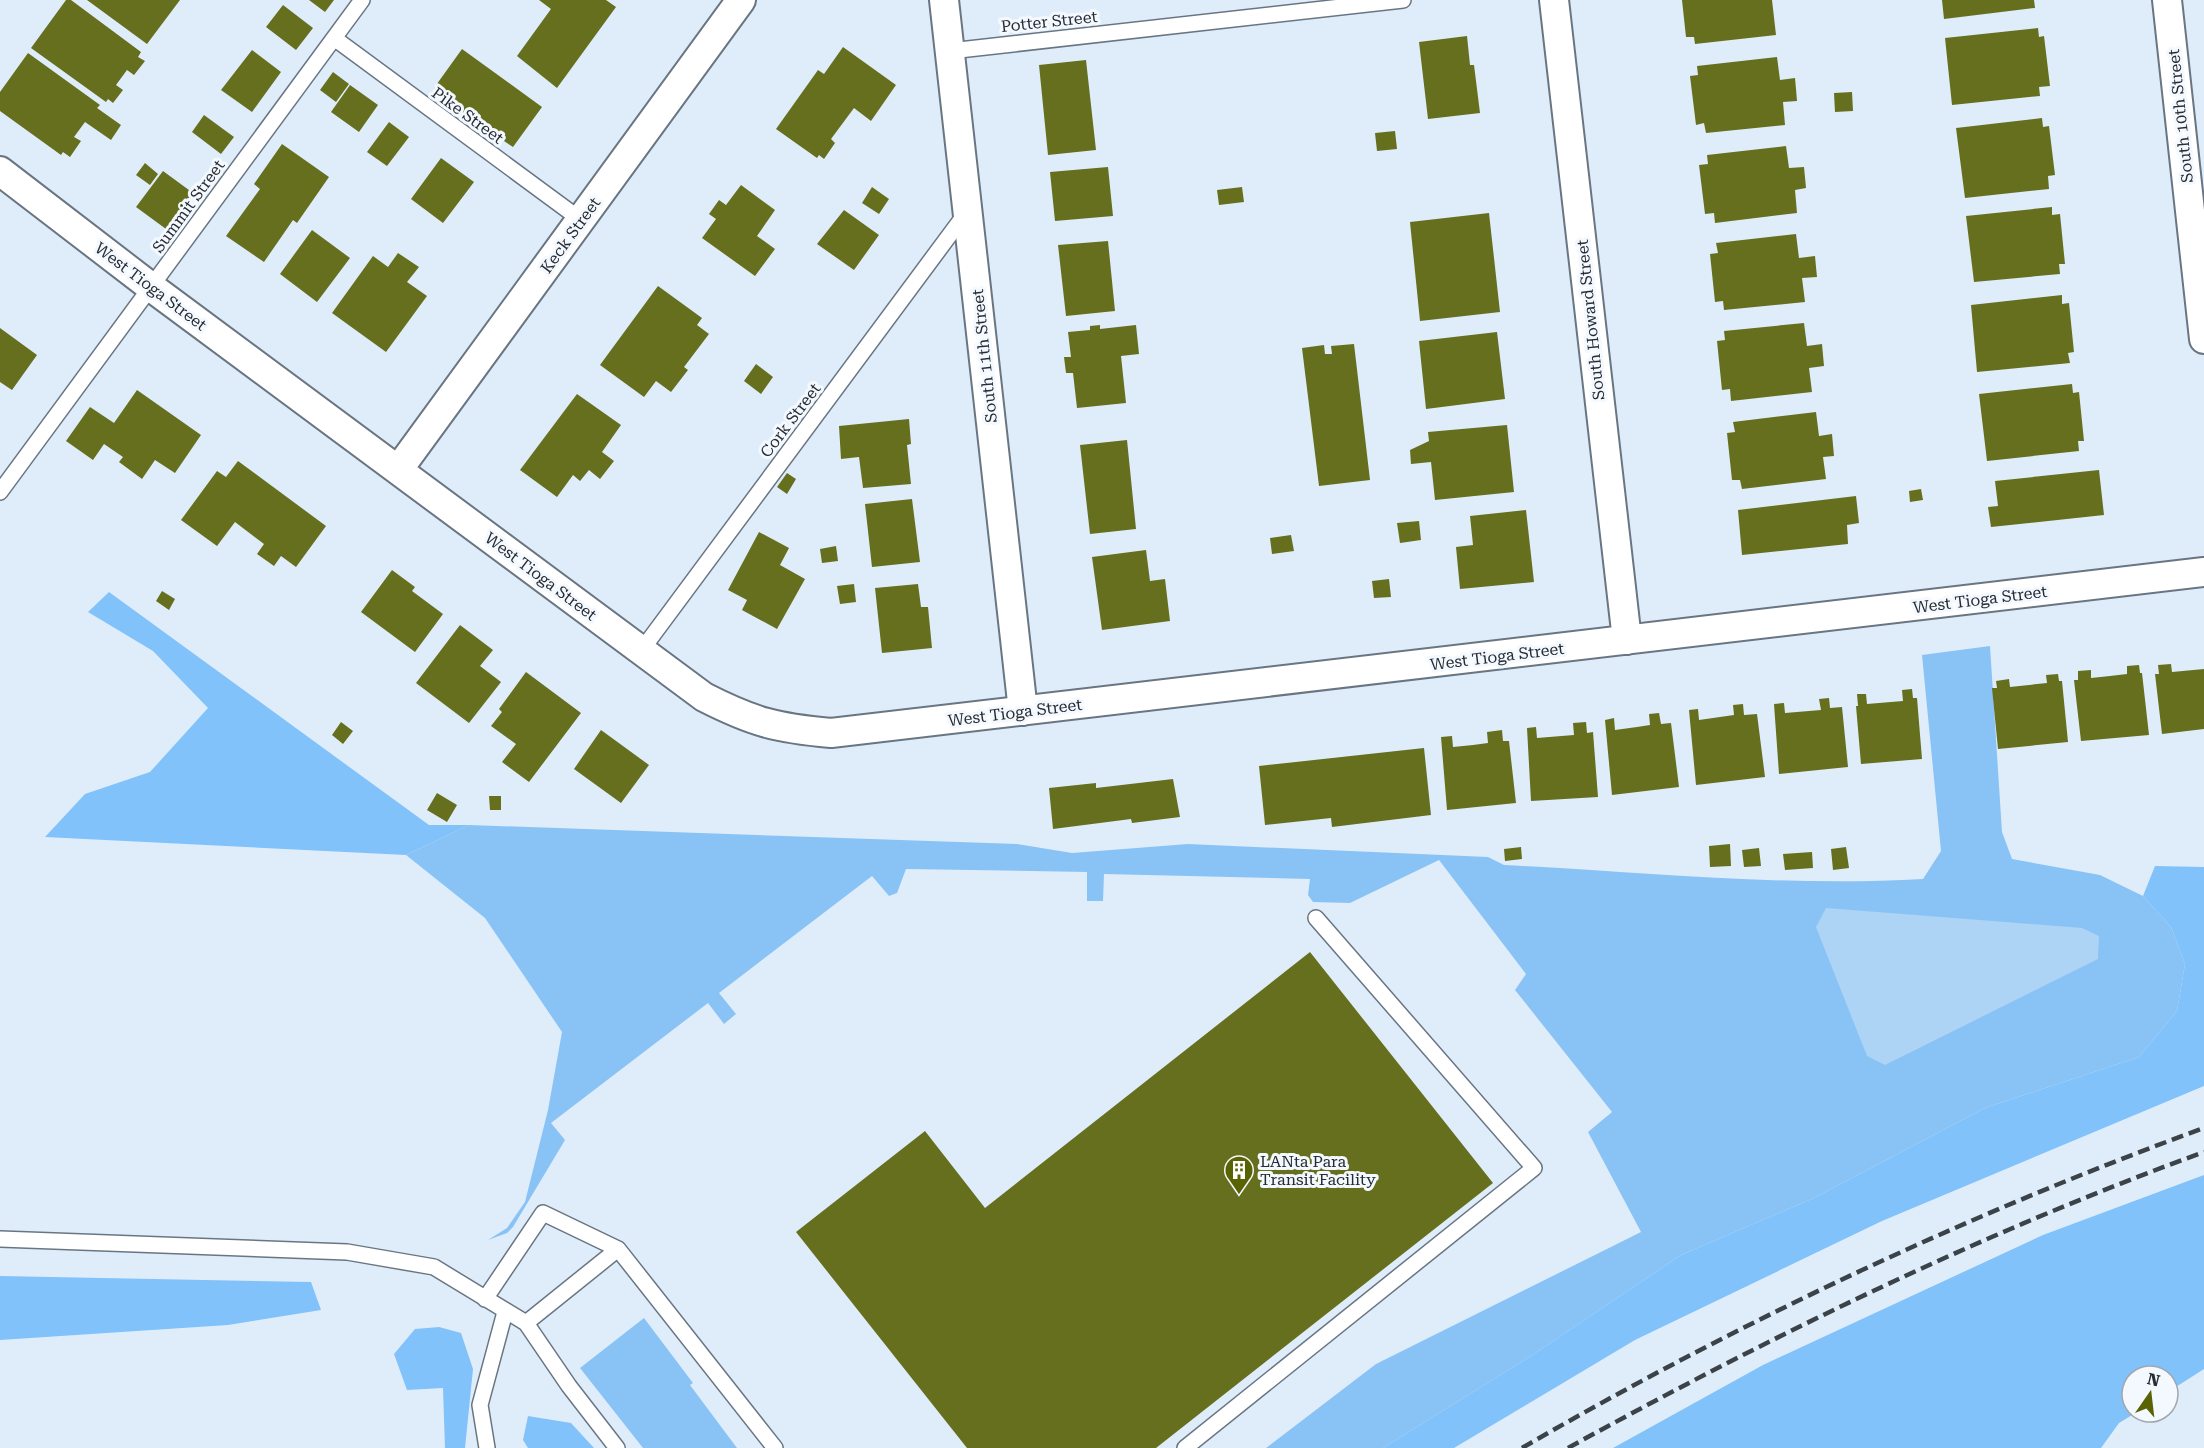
<svg xmlns="http://www.w3.org/2000/svg" width="2204" height="1448" viewBox="0 0 2204 1448" font-family="'Roboto Serif',serif">
	<style>
		.green { fill: #89c3f5 }
		.forest { fill: #81c2fa }
		.water { fill: #add3f5 }
		.building { fill: #656f1d }
		.lines { fill: none; stroke-linecap: round; stroke-linejoin: round }
		.lane-casing { stroke: #697682; stroke-width: 18 }
		.street-casing { stroke: #697682; stroke-width: 32 }
		.lane { stroke: #fff; stroke-width: 15 }
		.street { stroke: #fff; stroke-width: 28 }
		.rail { stroke: #3b4248; stroke-width: 4.5; stroke-dasharray: 12 6; stroke-linecap: butt }
		.labels { text-anchor: middle; stroke-width: 6; stroke-linejoin: round; paint-order: stroke }
		.street-label { font-size: 16px; fill: #262c31; stroke: #f4f9ff }
		.poi-label { font-size: 16px; fill: #262c31; stroke: #f4f9ff; text-anchor: start }
	</style>
	<rect width="100%" height="100%" fill="#dfedfb"/>
	<path class="green" d="M1990,646l12,186 10,27 88,16 43,21 28,31 14,37 -8,47 -38,46 -154,51 -171,90 -133,57 -147,99 -151,94h-117l110,-84 265,-132 -53,-100 24,-20 -97,-122 11,-16 -87,-114 -89,43 -37,-1 -5,-7 2,-16 -206,-5 -1,27h-16v-29l-181,-3 -9,24 -8,3 -17,-20 -153,117 17,21 -12,10 -16,-21 -157,120 14,17 -52,87 -6,6 -19,7 19,-12 18,-26 23,-92 14,-78 -77,-114 -79,-63 63,-30 548,19 55,9 116,-9 300,13 16,8c139,7 280,22 419,14l18,-28 -19,-196z
		M644,1318l49,65 -3,2 47,63h-94l-63,-80z"/>
	<path class="forest" d="M109,592l320,233h40l-63,30 -361,-18 40,-43 65,-22 58,-64 -55,-57 -65,-39z
		M2155,866l49,1v219l-322,135 -247,119 -181,108h-71l151,-94 147,-99 133,-57 171,-90 154,-51 38,-46 8,-47 -14,-37 -28,-31z
		M2204,1175v194l-36,23v-16h-36v36h5l-18,11 -18,25h-488l150,-83 280,-130z
		M0,1276l311,6 10,28 -93,15 -228,15z
		M439,1327l22,6 12,36 -8,79h-20l-2,-60 -36,2 -13,-36 21,-25z
		M528,1416l43,7 23,25h-66l-5,-8z"/>
	<path class="water" d="M1826,908l256,20 17,8 -1,23 -213,106 -18,-9 -51,-129z"/>
	<path class="building" d="M66,0h5l70,52 -3,5 7,4 -11,14 -7,-5 -11,15 7,5 -10,13 -5,-4 -2,3 -75,-54z
		M87,0h93l-33,44z
		M309,0h25l-9,12z
		M539,0h67l10,7 -59,81 -40,-32 34,-47z
		M1682,0h90l4,35 -81,9 -1,-7h-8z
		M1942,0h92l1,8 -91,11z
		M283,5l30,23 -17,22 -30,-23z
		M2038,28l1,9 5,-1 6,50 -11,1 1,9 -88,9 -7,-67z
		M1467,36l3,29h4l6,48 -52,6 -9,-77z
		M843,47l53,38 -25,36 -17,-13 -23,31 4,4 -11,16 -5,-4 -2,3 -41,-29 42,-59 6,4z
		M462,49l80,58 -29,40 -18,-12 -2,3 -38,-28 3,-4 -24,-18z
		M252,50l29,22 -29,40 -31,-22z
		M28,53l72,52 -3,3 24,17 -10,15 -26,-18 -11,15 7,4 -11,16 -7,-5 -2,3 -61,-44v-19z
		M1777,57l3,23 15,-2 1,11 1,12 -14,1 2,23 -79,8 -2,-10 -8,2 -6,-49 8,-1 -1,-9z
		M1086,60l10,90 -48,5 -9,-90z
		M333,72l16,12 -13,18 -16,-12z
		M350,85l28,20 -19,27 -28,-20z
		M1852,92l1,19 -18,1 -1,-19z
		M204,115l30,22 -13,17 -29,-22z
		M2042,118l1,9 6,-1 6,49 -7,1 1,13 -84,9 -9,-70z
		M389,122l20,15 -22,29 -20,-14z
		M1395,131l2,18 -20,2 -2,-18z
		M282,144l47,33 -32,46 -4,-3 -29,42 -38,-26 34,-47 -6,-5z
		M1786,146l3,22 15,-1 2,21 -11,2 2,23 -82,10 -1,-10 -9,1 -6,-49 9,-1 -1,-9z
		M441,158l33,24 -31,41 -32,-24z
		M145,163l13,11 -8,11 -14,-10z
		M1108,167l5,49 -58,5 -5,-49z
		M163,171l30,22 -27,36 -30,-22z
		M741,185l34,25 -18,26 18,13 -20,27 -53,-38 14,-19 -7,-5 10,-14 7,5z
		M872,187l17,12 -10,15 -17,-11z
		M1242,187l2,15 -25,3 -2,-15z
		M2052,207v8l8,-1 5,50h-6l1,10 -86,8 -8,-66z
		M844,210l35,25 -25,35 -37,-26z
		M1489,213l11,99 -80,9 -10,-99z
		M312,230l38,28 -33,44 -37,-28z
		M1796,234l3,24 16,-2 1,11 1,10 -15,1 3,24 -81,8 -1,-9 -8,1 -5,-48 8,-1 -2,-10z
		M1108,241l7,70 -49,5 -8,-71z
		M398,253l21,14 -12,15 20,14 -41,56 -54,-39 41,-57 15,11z
		M658,286l44,32 -5,7 12,9 -25,33 4,3 -17,22 -15,-11 -12,16 -44,-32z
		M2062,295v9l7,-1 5,49 -6,1 2,10 -93,9 -6,-67z
		M1804,323l3,23 15,-2 2,22 -15,2 3,24 -81,9 -1,-12 -8,1 -5,-49 8,-1 -1,-9z
		M1100,325v4l36,-4 3,29 -18,2 5,47 -49,5 -4,-35h-7l-2,-16h7l-3,-25 22,-2v-4z
		M0,328l37,27 -25,35 -12,-8z
		M1497,332l8,67 -79,10 -7,-68z
		M1354,344l16,136 -51,6 -17,-138 22,-3 1,9h7l-1,-8z
		M756,364l17,13 -12,17 -17,-13z
		M2072,384l1,9 6,-1 5,49h-6l1,10 -92,10 -8,-67z
		M137,390l64,45 -26,38 -20,-13 -13,19 -23,-17 4,-5 -19,-13 -11,16 -27,-19 24,-34 24,16z
		M577,394l44,31 -19,27 12,9 -14,18 -11,-9 -9,11 -7,-6 -16,22 -37,-27z
		M1816,412l3,24 13,-2 2,22 -11,1 3,22 -84,10 -2,-9h-8l-5,-47 8,-1 -2,-10z
		M909,419l2,25 -4,1 4,39 -48,4 -4,-31 -18,2 -2,-33z
		M1507,425l7,67 -79,8 -4,-38 -20,2 -1,-14 19,-9 -1,-9z
		M1127,440l9,89 -46,5 -10,-89z
		M238,461l88,65 -30,41 -15,-11 -7,10 -17,-12 7,-10 -29,-22 -18,24 -36,-26 36,-49 9,6z
		M2099,470l5,45 -113,12 -3,-20 10,-1 -3,-25z
		M787,473l9,6 -9,15 -10,-7z
		M1921,489l2,11 -13,2 -1,-11z
		M1856,496l3,27 -12,2 1,19 -106,11 -4,-45z
		M912,499l8,63 -48,5 -7,-63z
		M1526,510l8,72 -74,7 -4,-42 17,-2 -3,-29z
		M1419,521l2,19 -21,3 -3,-20z
		M759,532l30,16 -9,17 25,14 -28,50 -35,-19 5,-10 -19,-10z
		M1291,535l3,16 -22,3 -2,-16z
		M836,546l2,15 -16,2 -2,-14z
		M1146,550l4,31 15,-2 5,42 -68,9 -10,-73z
		M392,570l23,17 -3,4 31,23 -28,38 -54,-40z
		M1389,579l2,18 -17,1 -2,-17z
		M854,584l2,18 -16,2 -3,-18z
		M918,584l3,23h7l4,41 -50,5 -7,-65z
		M162,591l13,8 -6,11 -13,-9z
		M460,625l33,25 -13,16 21,16 -32,41 -53,-40z
		M2171,664l1,8 32,-3v60l-42,5 -7,-60h4l-1,-9z
		M2139,665l1,8h2l7,62 -68,6 -7,-61h4v-9l13,-1v8l19,-2 17,-2v-8z
		M526,672l55,41 -52,69 -27,-20 14,-18 -25,-18 11,-14 -3,-3z
		M2058,674l1,7h3l6,61 -70,7 -6,-61h5l-1,-7 13,-2 1,8 37,-4 -1,-8z
		M1912,689l1,9h4l5,61 -61,5 -5,-58h2l-1,-12h9l1,10 36,-3 -1,-11z
		M1829,698l1,10 12,-1 6,60 -69,7 -5,-70 10,-1 1,10 36,-3 -2,-11z
		M1743,704l1,11 13,-1 8,63 -69,8 -7,-75 9,-1 1,11 35,-5 -1,-10z
		M1659,713l2,11 10,-1 8,64 -67,8 -7,-75 9,-2 1,12 22,-3 13,-2 -1,-11z
		M341,722l12,9 -10,13 -11,-9z
		M1586,722l1,11 6,-1 5,65 -67,4 -4,-73 9,-1 1,11 37,-3 -1,-12z
		M601,730l48,35 -28,38 -47,-34z
		M1502,730l1,11h6l7,62 -69,7 -6,-73 11,-1 1,11 20,-2 15,-2 -1,-11z
		M1424,748l7,67 -99,12 -1,-9 -66,7 -6,-59z
		M1173,779l7,38 -48,6 -1,-4 -78,10 -4,-41 47,-5v5z
		M437,793l20,12 -10,17 -20,-12z
		M489,796h12v14h-11z
		M1730,844l1,22 -21,1 -1,-21z
		M1521,847l1,12 -17,2 -1,-12z
		M1846,847l3,21 -16,2 -2,-21z
		M1759,848l2,18 -17,1 -2,-17z
		M1812,852l1,16 -28,2 -2,-16z
		M1310,952l183,231 -337,265h-189l-171,-216 129,-101 60,77z"/>
	<g class="lines">
		<g class="lane-casing">
			<path id="lane" d="M334,38l247,182
				M950,51l453,-51
				M0,492l362,-492
				M641,651l325,-438
				M0,1239l347,13 87,15 92,56 43,63 48,62
				M485,1299l58,-86 75,36 157,199
				M526,1323l92,-74
				M487,1448l-7,-43 25,-93
				M1185,1448l349,-280 -218,-250"/>
		</g>
		<g class="street-casing">
			<path id="street" d="M944,0l79,711
				M1554,0l73,640
				M2167,0l37,339
				M0,171l151,116 553,410c49,25 72,31 127,36l1373,-161
				M398,470l343,-470"/>
		</g>
		<use href="#lane" class="lane"/>
		<use href="#street" class="street"/>
		<path class="rail" d="M1522,1448c217,-126 446,-234 682,-320
			M1568,1448c205,-113 416,-216 636,-296"/>
	</g>
	<defs>
		<g id="building-pin" transform="scale(1.5)"><path d="M0 17L-7.5 6A9.5 9.5 0 1 1 7.5 6Z" fill="#596303" stroke="#f4f9ff"/><path d="M-4-6H4V6H1V3H-1V6H-4ZM-2.5-4.3h1.7v1.8h-1.7ZM.8-4.3h1.7v1.8H.8ZM-2.5-1h1.7V.8h-1.7ZM.8-1h1.7V.8H.8Z" fill="#fff"/></g>
	</defs>
	<g fill-rule="evenodd">
		<use href="#building-pin" x="1239" y="1170"/>
	</g>
	<g class="labels">
		<g class="street-label">
			<text transform="translate(1049 21) rotate(-6)" y="6">Potter Street</text>
			<text transform="translate(468 115) rotate(36)" y="6">Pike Street</text>
			<text transform="translate(2180 116) rotate(-96)" y="6">South 10th Street</text>
			<text transform="translate(188 206) rotate(-54)" y="6">Summit Street</text>
			<text transform="translate(570 235) rotate(-54)" y="6">Keck Street</text>
			<text transform="translate(151 286) rotate(37)" y="6">West Tioga Street</text>
			<text transform="translate(1590 320) rotate(-96)" y="6">South Howard Street</text>
			<text transform="translate(984 356) rotate(-96)" y="6">South 11th Street</text>
			<text transform="translate(790 420) rotate(-53)" y="6">Cork Street</text>
			<text transform="translate(541 576) rotate(37)" y="6">West Tioga Street</text>
			<text transform="translate(1980 599) rotate(-7)" y="6">West Tioga Street</text>
			<text transform="translate(1497 656) rotate(-7)" y="6">West Tioga Street</text>
			<text transform="translate(1015 712) rotate(-7)" y="6">West Tioga Street</text>
		</g>
		<g class="poi-label">
			<text x="1260" y="1167">LANta Para<tspan x="1260" dy="18">Transit Facility</tspan></text>
		</g>
	</g>
	<g transform="translate(2150 1394) rotate(14)"><circle r="28" fill="#f4f9ff" stroke="#a2a7ad" stroke-width="1.5"/>
	<path d="M0-4.5L10 22L0 15L-10 22Z" fill="#596303"/>
	<text y="-9" font-size="16" font-weight="bold" text-anchor="middle" fill="#262c31">N</text>
	</g>
</svg>
